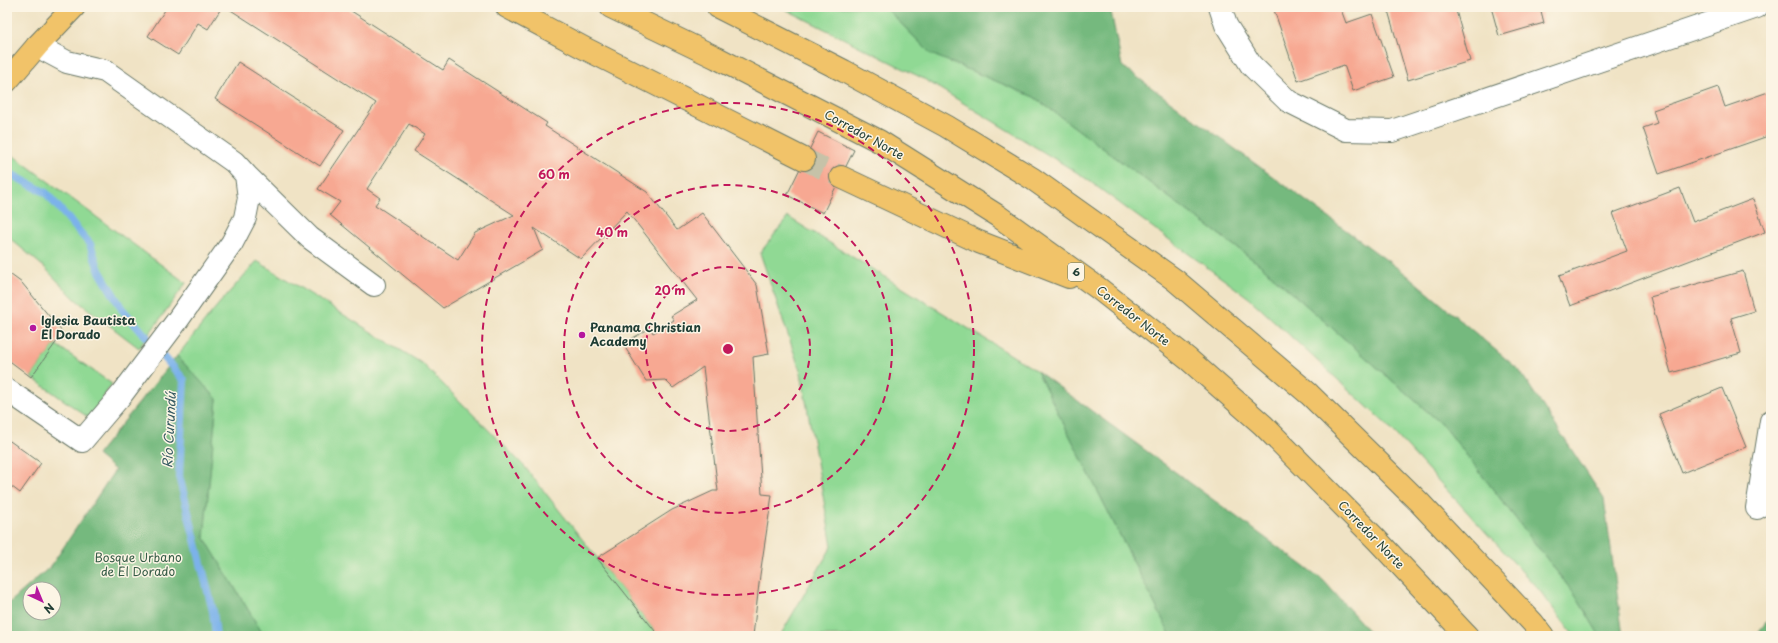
<svg xmlns="http://www.w3.org/2000/svg" width="1778" height="643" viewBox="0 0 1778 643" font-family="'Playpen Sans',sans-serif">
	<style>
		.green { fill: #90d994; stroke: #588b64 }
		.forest { fill: #74b97e; stroke: #4a7b59; fill-rule: evenodd }
		.lines { fill: none; stroke-linecap: round; stroke-linejoin: round }
		.stream { stroke: #7bb2ea; stroke-width: 8 }
		.building { fill: #f7a892; fill-rule: evenodd }
		.highway-tunnel { stroke: #c6c2a8; stroke-width: 22; stroke-dasharray: 22 11; stroke-linecap: butt }
		.minor-casing { stroke: #687767; stroke-width: 24 }
		.highway-casing { stroke: #687767; stroke-width: 24 }
		.minor { stroke: #fff; stroke-width: 22 }
		.highway { stroke: #f1c369; stroke-width: 22 }
		.ring { fill: none; stroke: #c2185b; stroke-width: 2; stroke-dasharray: 7 5 }
		.poi-dot { fill: #b5179e; stroke: #fcf5e5; stroke-width: 1.5 }
		.labels { text-anchor: middle; stroke-width: 3; stroke-linejoin: round; paint-order: stroke }
		.shield { fill: #fcf5e5; stroke: #617469; stroke-width: 1 }
		.shield-label { font-size: 11px; font-weight: bold; fill: #1f3d34 }
		.street-label { font-size: 12px; fill: #1f3d34; stroke: #fcf5e5 }
		.poi-label { font-size: 12px; font-weight: bold; fill: #1f3d34; stroke: #fcf5e5; text-anchor: start }
		.park-label { font-size: 12px; fill: #365c47; stroke: #fcf5e5 }
		.water-label { font-size: 13px; font-style: italic; fill: #365a62; stroke: #fcf5e5 }
		.centre { fill: #c2185b; stroke: #fcf5e5; stroke-width: 2 }
		.ring-label { font-size: 12px; text-anchor: middle; font-weight: bold; fill: #c2185b; stroke: #fcf5e5; stroke-width: 3; stroke-linejoin: round; paint-order: stroke }
	</style>
	<rect width="100%" height="100%" fill="#fcf5e5"/>
	<filter id="ink" filterUnits="userSpaceOnUse"><feTurbulence type="fractalNoise" baseFrequency=".025" numOctaves="2"/><feDisplacementMap in="SourceGraphic" scale="8" xChannelSelector="R" yChannelSelector="G"/><feConvolveMatrix kernelMatrix="1 2 1 2 8 2 1 2 1" color-interpolation-filters="sRGB"/></filter>
	<filter id="wash" filterUnits="userSpaceOnUse"><feTurbulence type="fractalNoise" baseFrequency=".012" numOctaves="4" result="noise"/><feDisplacementMap in="SourceGraphic" scale="16" xChannelSelector="R" yChannelSelector="G"/><feGaussianBlur stdDeviation="0.9" result="paint"/><feColorMatrix in="noise" values="0 0 0 0 0 0 0 0 0 0 0 0 0 0 0 0 0 1.4 0 .05"/><feComposite in="paint" operator="in"/></filter>
	<g filter="url(#wash)">
		<rect width="100%" height="100%" fill="#f0e3c5"/>
		<path class="green" d="M781,7h104l46,47 103,43 225,167 185,162 131,169 25,41h-26l-34,-45 -154,-167 -137,-126 -168,-123 -157,-96z
			M7,151l179,132 -47,65 -64,-49 -31,-32 -37,-31z
			M788,217l249,154 134,265h-391l52,-90 -31,-173 -41,-120z
			M257,261l166,103 101,102 135,170h-395l-60,-99 13,-138 -40,-43 40,-50z
			M55,344l57,40 -23,34 -58,-41z"/>
		<path class="forest" d="M885,7h225l12,59 285,209 112,95 85,129 19,137h-23l-25,-41 -131,-169 -185,-162 -225,-167 -103,-43z
			M177,356l40,43 -13,138 60,99h-257v-31l44,-39 64,-96 -18,-15zM30,589h24v24h-24z
			M1037,371l286,209 50,56h-202z
			M1771,616v20h-18l3,-1z"/>
		<g class="lines">
			<path class="stream" d="M7,172l39,21 44,51 9,26 23,39 62,71 -5,96 34,135 3,25"/>
		</g>
		<g id="blocks">
			<path class="building" d="M167,7h55l-14,22 -10,-6 -20,32 -30,-19z
				M226,7h119l98,63 6,-10 98,63 -2,3 102,66 30,38 25,-17 55,72 12,69 -16,3 9,137 10,1 -12,80 -7,61h-94l-62,-78 75,-48 41,-19h5l-15,-124 -30,21 -8,-8 -19,1 -23,-37 27,-16 3,5 21,-13 -3,-4 26,-16 -70,-89 -46,48 -47,-31 9,22 -100,58 -113,-93 10,-13 -22,-13 58,-86zM409,124l16,10 -11,17 100,64 -39,18 -17,27 -83,-55 5,-7 -13,-9z
				M1273,7h67l6,16 26,-9 22,63 -41,14 -9,-26 -46,16z
				M1387,7h68l15,54 -62,19z
				M1491,7h49l4,16 -45,13z
				M238,62l106,68 -24,36 -105,-67z
				M1718,87l7,20 46,-16v44l-112,39 -16,-46 14,-5 -4,-13z
				M818,132l36,18 -31,63 -36,-18z
				M1680,188l13,34 60,-23 12,33 -195,74 -11,-30 68,-25 -14,-38z
				M1743,271l11,40 -23,7 10,35 -70,20 -21,-76z
				M7,272l15,11 41,50 -32,44 -24,-18z
				M1722,388l24,59 -64,26 -23,-59z
				M7,439l34,24 -21,30 -13,-10z"/>
		</g>
	</g>
	<g filter="url(#ink)">
		<use href="#blocks" fill-opacity="0" stroke="#687767" stroke-width="1"/>
		<g class="lines">
			<path class="highway-tunnel" d="M804,159l37,18"/>
			<g class="minor-casing">
				<path id="minor" d="M1220,7l6,18 25,40 37,36 58,29 46,1 365,-124
					M246,175l64,63 64,47
					M7,390l75,51 40,-47 55,-73 55,-78 13,-25 4,-20 -3,-23 -12,-13 -129,-91 -38,-9 -30,-16
					M1757,508l14,-87"/>
			</g>
			<g class="highway-casing">
				<path id="highway" d="M507,7l77,41 220,111
					M611,7l106,51 162,83 119,75 100,72 90,71 75,66 114,115 90,96
					M718,7l126,64 102,55 87,53 142,101 134,114 110,108 114,121 10,13
					M7,81l30,-35 37,-39
					M841,177l138,65 90,35"/>
			</g>
			<use href="#minor" class="minor"/>
			<use href="#highway" class="highway"/>
		</g>
	</g>
	<g class="ring">
		<circle cx="728" cy="349" r="82"/>
		<circle cx="728" cy="349" r="164"/>
		<circle cx="728" cy="349" r="246"/>
	</g>
	<g class="poi-dot">
		<circle cx="33" cy="328" r="4"/>
		<circle cx="582" cy="335" r="4"/>
	</g>
	<g class="labels">
		<rect class="shield" x="1068" y="263" width="16" height="18" rx="3"/>
		<g class="shield-label">
			<text x="1076" y="276">6</text>
		</g>
		<g class="street-label">
			<text transform="translate(864 135) rotate(29)" y="4">Corredor Norte</text>
			<text transform="translate(1133 316) rotate(38)" y="4">Corredor Norte</text>
			<text transform="translate(1371 535) rotate(46)" y="4">Corredor Norte</text>
		</g>
		<g class="poi-label">
			<text x="41" y="325">Iglesia Bautista<tspan x="41" dy="14">El Dorado</tspan></text>
			<text x="590" y="332">Panama Christian<tspan x="590" dy="14">Academy</tspan></text>
		</g>
		<g class="park-label">
			<text x="138" y="562">Bosque Urbano<tspan x="138" dy="14">de El Dorado</tspan></text>
		</g>
		<g class="water-label">
			<text transform="translate(169 430) rotate(-87)" y="5">Río Curundú</text>
		</g>
	</g>
	<circle cx="728" cy="349" r="6" class="centre"/>
	<g class="ring-label">
		<text x="554" y="179">60 m</text>
		<text x="612" y="237">40 m</text>
		<text x="670" y="295">20 m</text>
	</g>
	<rect width="1778" height="643" fill="none" stroke="#fcf5e5" stroke-width="24"/>
	<g transform="translate(42 601) rotate(136)"><circle r="19" fill="#fcf5e5" stroke="#a4ab9e"/>
	<path d="M0-3L7 15L0 10L-7 15Z" fill="#b5179e"/>
	<text y="-6" font-size="11" font-weight="bold" text-anchor="middle" fill="#1f3d34">N</text>
	</g>
</svg>
